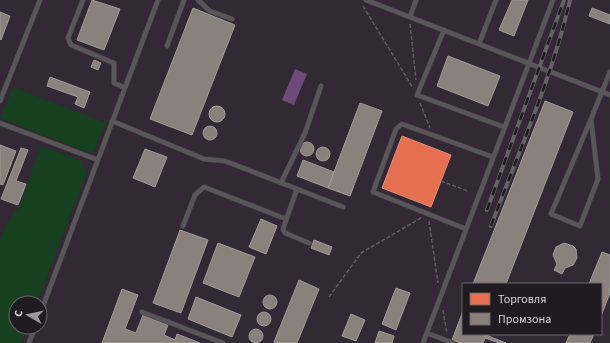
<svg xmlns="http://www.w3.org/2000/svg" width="610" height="343" viewBox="0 0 610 343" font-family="'Source Sans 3',sans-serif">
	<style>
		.built { fill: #322934; fill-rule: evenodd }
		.grass { fill: #16401f }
		.water { fill: #6f4a78 }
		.shops { fill: #e76f51; stroke: #e28d7a }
		.industry { fill: #8a817c; stroke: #a19a98 }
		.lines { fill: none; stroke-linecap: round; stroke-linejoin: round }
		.lane-casing { stroke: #454346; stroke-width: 5.5 }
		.path { stroke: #605e61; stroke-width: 1.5; stroke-dasharray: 4 2; stroke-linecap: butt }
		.lane { stroke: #585659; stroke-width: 4.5 }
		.rail-casing { stroke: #646265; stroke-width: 4 }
		.rail { stroke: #201b21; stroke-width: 2.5; stroke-dasharray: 8; stroke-linecap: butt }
	</style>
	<rect width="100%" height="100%" fill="#29262a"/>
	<path class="built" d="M0,0h610v343h-610zM463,284h138v50h-138zM16,303h24v24h-24z"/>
	<path class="grass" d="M13,87l93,36 -12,29h-7l-87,-34z
		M41,146l41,15v5l5,5 -50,132h-21v24h12l-7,16h-21v-103l7,-17 12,-16z"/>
	<path class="water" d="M295,69l12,5 -13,31 -12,-5z"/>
	<path class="shops" d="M402,136l49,19 -20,52 -49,-19z"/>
	<path class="industry" d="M92,0l28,9 -16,41 -27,-10z
		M512,0h16l-14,36 -15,-6z
		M193,8l42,17 -43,110 -42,-16z
		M592,8l18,7v9l-21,-8z
		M0,12l10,4 -9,24 -1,-1z
		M448,56l52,20 -12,30 -51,-20z
		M94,60l7,3 -3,7 -7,-3z
		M50,77l40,15 -6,16 -9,-4 3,-7 -31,-11z
		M545,101l28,11 -67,172h-33z
		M360,103l22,8 -32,85 -22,-8z
		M209 114a8 8 0 1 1 16 0a8 8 0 1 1-16 0Z
		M203 133a7 7 0 1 1 14 0a7 7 0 1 1-14 0Z
		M300 149a7 7 0 1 1 14 0a7 7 0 1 1-14 0Z
		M0,145l16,6 -13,34 -3,-1z
		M316 154a7 7 0 1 1 14 0a7 7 0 1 1-14 0Z
		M21,148l7,2 -12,31 10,3 -8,21 -17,-6z
		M145,149l22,8 -12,30 -22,-9z
		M303,160l31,12 -6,16 -31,-12z
		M261,219l16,7 -11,28 -17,-7z
		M180,230l28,10 -27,73 -28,-10z
		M314,240l18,7 -3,8 -18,-7z
		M218,243l37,14 -16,40 -36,-14z
		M564,243l9,3 3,3 1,9 -4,7 -8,3 -3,6 -8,-4 3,-6 -4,-9 3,-8z
		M602,252l8,3v38l-9,23v-32h-12z
		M299,280l20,9 -22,54h-19l-4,-1z
		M396,288l14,5 -14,37 -14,-6z
		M122,289l16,6 -13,34 11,4 7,-18 25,10 -4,10 11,5 2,-6 23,9h-98z
		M263 302a7 7 0 1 1 14 0a7 7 0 1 1-14 0Z
		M196,297l45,18 -9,22 -44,-18z
		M463,311v23h24l-4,9h-23l-8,-3z
		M257 319a7 7 0 1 1 14 0a7 7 0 1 1-14 0Z
		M351,314l14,6 -9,21 -14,-5z
		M249 336a7 7 0 1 1 14 0a7 7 0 1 1-14 0Z
		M379,331l15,5 -2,7h-17z
		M570,334h24l-4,9h-24z
		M486,335l20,8h-7l-14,-5z"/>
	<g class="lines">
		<g class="lane-casing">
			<path id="lane" d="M83,0l-15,38 3,7 43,18v20l11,5
				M198,0l12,11 22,8
				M366,0l244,95
				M410,17l6,-17
				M444,30l-27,65 87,32
				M479,44l17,-44
				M167,46l17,-46
				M0,101l40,-101
				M591,119l-40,95 29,12 18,-47 -7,-60 19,-47
				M112,121l92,38 21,2 72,28 -14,40 2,4 24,10
				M0,123l98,37
				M281,183l24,-50 16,-47
				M297,189l46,18
				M183,226l12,-31 9,-8 82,32
				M466,229l-93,-37 23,-63 6,-5 91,33
				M142,312l81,31
				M40,314l118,-314
				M427,333l26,10
				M29,343l6,-16
				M423,343l130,-343"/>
		</g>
		<path class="path" d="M363,6l50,82
			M410,24l6,56
			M420,103l10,25
			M441,181l27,10
			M429,221l9,62
			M329,297l32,-44 60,-35
			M443,310l4,24"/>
		<use href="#lane" class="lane"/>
		<g class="rail-casing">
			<path id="rail" d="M487,210l77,-210
				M491,226c28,-75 61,-148 79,-226"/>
		</g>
		<use href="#rail" class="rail"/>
	</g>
	<rect x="462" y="283" width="140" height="52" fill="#201b21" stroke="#69656a"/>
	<rect x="470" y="293" width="20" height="12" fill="#e76f51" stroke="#69656a"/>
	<text x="498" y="303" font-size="12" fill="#d7d4d8">Торговля</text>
	<rect x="470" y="313" width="20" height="12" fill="#8a817c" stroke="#69656a"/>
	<text x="498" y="323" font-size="12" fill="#d7d4d8">Промзона</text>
	<g transform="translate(28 315) rotate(279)"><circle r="19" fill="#201b21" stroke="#69656a"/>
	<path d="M0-3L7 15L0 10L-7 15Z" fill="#9a979b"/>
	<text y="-6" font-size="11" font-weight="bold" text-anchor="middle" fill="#d7d4d8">С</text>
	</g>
</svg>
